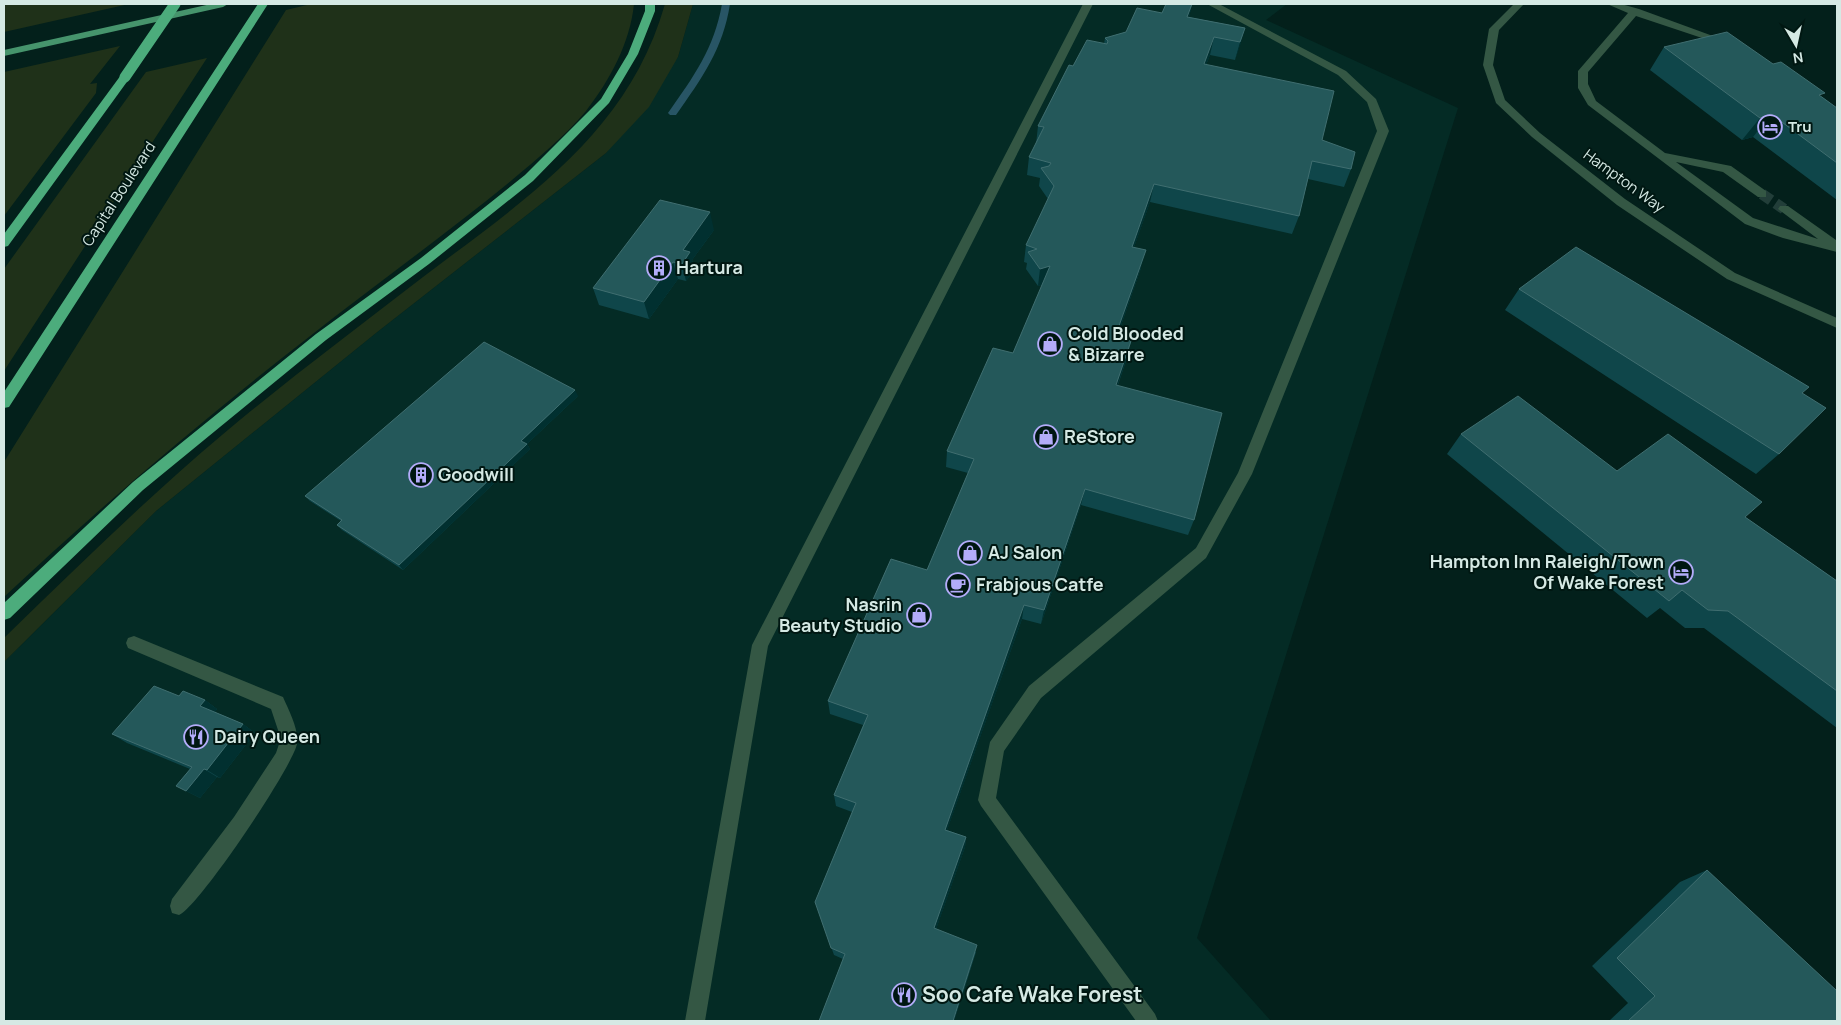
<svg xmlns="http://www.w3.org/2000/svg" width="1841" height="1025" viewBox="0 0 1841 1025" font-family="Manrope,sans-serif">
	<style>
		.built { fill: #042b25 }
		.green { fill: #1f3119 }
		.lines { fill: none; stroke-linecap: round; stroke-linejoin: round }
		.stream { fill: #285565; fill-rule: evenodd }
		.minor-tunnel { stroke: #223e39; stroke-width: 11; stroke-dasharray: 11 5.5; stroke-linecap: butt }
		.minor { fill: #345744; fill-rule: evenodd }
		.major { fill: #46946c; fill-rule: evenodd }
		.highway { fill: #4cac7c; fill-rule: evenodd }
		.highway-bridge { stroke: #4cac7c; stroke-width: 11 }
		.wall { fill: #0f464a }
		.shaded-wall { fill: #013030 }
		.building { fill: #24585a; stroke: #406e70 }
		.labels { text-anchor: middle; stroke-width: 4; stroke-linejoin: round; paint-order: stroke }
		.far-poi-label { font-size: 15px; font-weight: bold; fill: #d5e9e4; stroke: #001712; text-anchor: start }
		.far-street-label { font-size: 15px; fill: #d5e9e4; stroke: #001712 }
		.poi-label { font-size: 18px; font-weight: bold; fill: #d5e9e4; stroke: #001712; text-anchor: start }
		.near-poi-label { font-size: 21px; font-weight: bold; fill: #d5e9e4; stroke: #001712; text-anchor: start }
	</style>
	<rect width="100%" height="100%" fill="#03201b"/>
	<path class="built" d="M693,4h594l-21,16 192,88 -261,830 74,83h-1267v-359l152,-151 220,-178 230,-180 72,-96z"/>
	<path class="green" d="M4,4h125l-125,28z
		M311,4h323c-4,39 -24,76 -48,107 -21,25 -49,48 -74,69 -49,40 -100,78 -150,116 -125,95 -244,194 -358,301v-135l282,-452z
		M665,4h28l-15,53 -29,50 -43,46 -230,180 -220,178 -152,151v-24c71,-69 142,-139 218,-203 65,-55 134,-106 201,-158 101,-77 205,-143 242,-273z
		M120,46l-30,38 7,-1 -1,10 -92,123v-144z
		M207,58l-203,313v-102l142,-197z"/>
	<g class="lines">
		<path class="stream" d="M722,4h8c-7,45 -28,74 -54,111h-6l-2,-2c26,-37 46,-64 54,-109z"/>
		<path class="minor-tunnel" d="M1762,194l22,15"/>
		<path class="minor" d="M1083,4h10l-325,642 -63,375h-20l67,-376z
			M1207,4h12l127,67 30,28 13,32 -137,343 -46,84 -165,140 -37,53 -8,47 159,216 3,7h-22l-155,-215 -3,-6 12,-58 39,-56 167,-138 42,-75 139,-342 -10,-29 -29,-27z
			M1514,4h10l-25,26 -6,35 12,35 35,33 85,66 110,74 102,45v10l-110,-49 -110,-74 -85,-68 -36,-34 -13,-38 6,-36z
			M1607,4h14l18,5 93,34 -5,3 -4,-1 -87,-29 -48,56v12l8,17 69,52 66,13 35,25v6h-8l-35,-25 -47,-10 77,56 65,21 -40,-30 2,-3h8l48,34 1,12 -54,-14 -38,-14 -157,-119 -10,-17v-17l50,-58z
			M134,636l149,61c6,14 16,32 14,47 -5,24 -99,164 -118,171l-7,-2 -2,-7 2,-7 62,-82 42,-64 3,-9v-11l-8,-24 -143,-61 -2,-5 2,-5z"/>
		<path class="major" d="M211,4h17l-5,3 -219,49v-6z"/>
		<path class="highway" d="M258,4h10l-259,403 -5,1v-16z
			M645,4h10v7l-17,43 -29,49 -76,78 -104,83 -103,76 -183,150 -133,128 -6,2v-17l129,-121 183,-148 105,-76 104,-83 76,-76 27,-45 17,-43z
			M125,74l4,1v4l-121,167 -4,1v-13l117,-159z"/>
		<path class="highway-bridge" d="M125,77l50,-73"/>
	</g>
	<path class="wall" d="M1166,4h26l-3,13 56,11 -10,32 -25,-5 -4,10 116,75 29,29 -7,18 -36,-8 -9,37 -7,18 -142,-32 -16,45 7,21 -24,69 14,4 -4,17 -9,27 76,135 -6,15 -107,-30 -40,119 -19,-5 -75,211 19,7 -1,10 -29,82 40,23 -22,69h-135l24,-62 -9,-4 -19,-53 37,-90 -16,-6 -2,-11 29,-70 -33,-11 -2,-13 99,-131 41,-97 -22,-6 1,-16 66,-98 29,-68 -4,1 -12,-17 1,-6 -3,-1 2,-17 22,-46 -9,-13 1,-8 -13,-3 2,-18 7,-13 2,-18 35,-60 31,-22 1,-6 21,-6 36,-19z
		M1664,47l158,50 15,11v92l-84,-63 -11,3 -92,-70z
		M714,230l-22,30 3,9 -9,12 -8,-2 -29,40 -50,-14 -6,-17z
		M1519,289l283,104 -23,61 -23,20 -251,-164z
		M578,396l-51,48 3,5 -127,121 -61,-40 -5,-5 4,-4 -31,-20 -5,-5z
		M1461,434l156,37 128,46 92,64v147l-133,-100h-19l-25,-20 -13,10 -200,-164z
		M205,700l12,9 -2,3 28,12 12,9 -35,45 -3,-1 -17,21 -24,-12 14,-17 -63,-26 -15,-9z
		M1707,870l130,151h-228l19,-18 -36,-37 88,-84z"/>
	<path class="shaded-wall" d="M1192,4l-3,14 -2,-1z
		M1245,28l-5,18 -5,14 5,-18z
		M1214,37l-4,18 -11,27 5,-18z
		M1771,114l-18,23 -11,3 18,-22z
		M1154,184l-4,18 -22,62 4,-17z
		M710,212l4,18 -22,30 3,9 -9,12 -4,-17 1,-14z
		M1146,250l-5,18 -30,86 4,-17z
		M673,262l5,17 -29,40 -5,-17z
		M1050,266l-3,18 -9,2 2,-17z
		M1131,341l-4,17 -15,43 4,-16z
		M575,390l3,6 -51,48 3,5 -127,121 -4,-5 122,-124z
		M1085,489l-4,16 -40,119 3,-14z
		M1024,605l-2,14 -78,220 1,-9z
		M205,700l12,9 -4,6 -13,-9z
		M243,724l12,9 -35,45 -13,-8z
		M204,769l13,8 -17,21 -14,-7z
		M966,837l-1,10 -31,88v-7z
		M977,945l-23,76h-1z"/>
	<path class="building" d="M1166,4h26l-5,13 58,11 -5,14 -26,-5 -10,27 130,27 -12,49 33,12 -4,17 -39,-8 -13,55 -145,-32 -22,63 14,3 -31,87 16,4 -15,44 106,28 -28,107 -109,-31 -41,121 -20,-5 -79,225 21,7 -32,91 43,17 -24,76h-134l26,-67 -14,-6 -16,-46 41,-99 -22,-8 34,-80 -40,-14 63,-142 36,11 47,-111 -27,-8 46,-103 20,5 37,-87 -10,3 -12,-17 9,-3 -11,-4 28,-59 -13,-18 8,-2 2,-3 -22,-6 15,-30 -6,-1 31,-61 4,1 14,-26 20,4 1,-3 -3,-3 21,-6 11,-24 25,5z
		M1727,32l46,32 8,-2 44,31 -6,2 18,13v55l-66,-49 -11,4 -96,-71z
		M660,200l50,12 -27,38 7,2 -8,12 -9,-2 -29,40 -51,-14z
		M1576,247l233,140 -7,6 24,15 -47,46 -260,-165z
		M484,342l91,48 -54,51 6,3 -128,121 -62,-40 5,-5 -37,-24z
		M1518,396l99,75 51,-37 94,68 -17,15 92,64v110l-109,-80 -20,-1 -26,-20 -13,11 -208,-167z
		M154,686l25,10 4,-5 22,9 -5,6 43,18 -36,46 -3,-1 -18,22 -10,-5 16,-19 -80,-33z
		M1707,870l130,121v30h-209l27,-25 -38,-38z"/>
	<defs>
		<g id="hotel-ring" transform="scale(1.25)"><circle r="9.5" fill="#001712" stroke="#b3acf9" stroke-width="1.5"/><path d="M-6-4.5h1.5V1H6V5H4.5V3h-9V5H-6ZM-4 0a1.8 1.8 0 1 1 3.6 0ZM.5 0V-2.5h3Q6-2.5 6 0Z" fill="#b3acf9"/></g>
		<g id="building-ring" transform="scale(1.25)"><circle r="9.5" fill="#001712" stroke="#b3acf9" stroke-width="1.5"/><path d="M-4-6H4V6H1V3H-1V6H-4ZM-2.5-4.3h1.7v1.8h-1.7ZM.8-4.3h1.7v1.8H.8ZM-2.5-1h1.7V.8h-1.7ZM.8-1h1.7V.8H.8Z" fill="#b3acf9"/></g>
		<g id="shop-ring" transform="scale(1.25)"><circle r="9.5" fill="#001712" stroke="#b3acf9" stroke-width="1.5"/><path d="M-5-2.5h2.3a2.7 3.5 0 0 1 5.4 0H5L5.5 6h-11ZM-1.5-2.5h3a1.5 2.3 0 0 0-3 0Z" fill="#b3acf9"/></g>
		<g id="cafe-ring" transform="scale(1.25)"><circle r="9.5" fill="#001712" stroke="#b3acf9" stroke-width="1.5"/><path d="M-5.5-4.5H6V0H3Q3 3.5 0 3.5H-2.5Q-5.5 3.5-5.5 0ZM3-3.2v2h1.7v-2ZM-6 4.5H4V6H-6Z" fill="#b3acf9"/></g>
		<g id="restaurant-ring" transform="scale(1.25)"><circle r="9.5" fill="#001712" stroke="#b3acf9" stroke-width="1.5"/><path d="M-5-6h1v4h1v-4h1v4h1v-4h1v5L-1.5 .5V6h-2V.5L-5-1ZM5-6V6H3V1.5H1.5Q1.5-4 5-6Z" fill="#b3acf9"/></g>
	</defs>
	<g fill-rule="evenodd">
		<use href="#hotel-ring" x="1770" y="127"/>
		<use href="#building-ring" x="659" y="268"/>
		<use href="#shop-ring" x="1050" y="344"/>
		<use href="#shop-ring" x="1046" y="437"/>
		<use href="#building-ring" x="421" y="475"/>
		<use href="#shop-ring" x="970" y="553"/>
		<use href="#hotel-ring" x="1681" y="572"/>
		<use href="#cafe-ring" x="958" y="585"/>
		<use href="#shop-ring" x="919" y="615"/>
		<use href="#restaurant-ring" x="196" y="737"/>
		<use href="#restaurant-ring" x="904" y="995"/>
	</g>
	<g class="labels">
		<g class="far-poi-label">
			<text x="1788" y="132">Tru</text>
		</g>
		<g class="far-street-label">
			<text transform="translate(1624 181) rotate(36)" y="5">Hampton Way</text>
			<text transform="translate(119 194) rotate(-57)" y="5">Capital Boulevard</text>
		</g>
		<g class="poi-label">
			<text x="676" y="274">Hartura</text>
			<text x="1068" y="340">Cold Blooded<tspan x="1068" dy="21">&amp; Bizarre</tspan></text>
			<text x="1064" y="443">ReStore</text>
			<text x="438" y="481">Goodwill</text>
			<text x="988" y="559">AJ Salon</text>
			<text x="1664" y="568" text-anchor="end">Hampton Inn Raleigh/Town<tspan x="1664" dy="21">Of Wake Forest</tspan></text>
			<text x="976" y="591">Frabjous Catfe</text>
			<text x="902" y="611" text-anchor="end">Nasrin<tspan x="902" dy="21">Beauty Studio</tspan></text>
			<text x="214" y="743">Dairy Queen</text>
		</g>
		<g class="near-poi-label">
			<text x="922" y="1002">Soo Cafe Wake Forest</text>
		</g>
	</g>
	<rect width="1841" height="1025" fill="none" stroke="#d5e9e4" stroke-width="10"/>
	<g transform="translate(1796 45) rotate(171)" stroke="#001712" stroke-width="4" paint-order="stroke">
	<path d="M0-4L9 19L0 12L-9 19Z" fill="#d5e9e4"/>
	<text y="-8" font-size="14" font-weight="bold" text-anchor="middle" fill="#d5e9e4">N</text>
	</g>
</svg>
